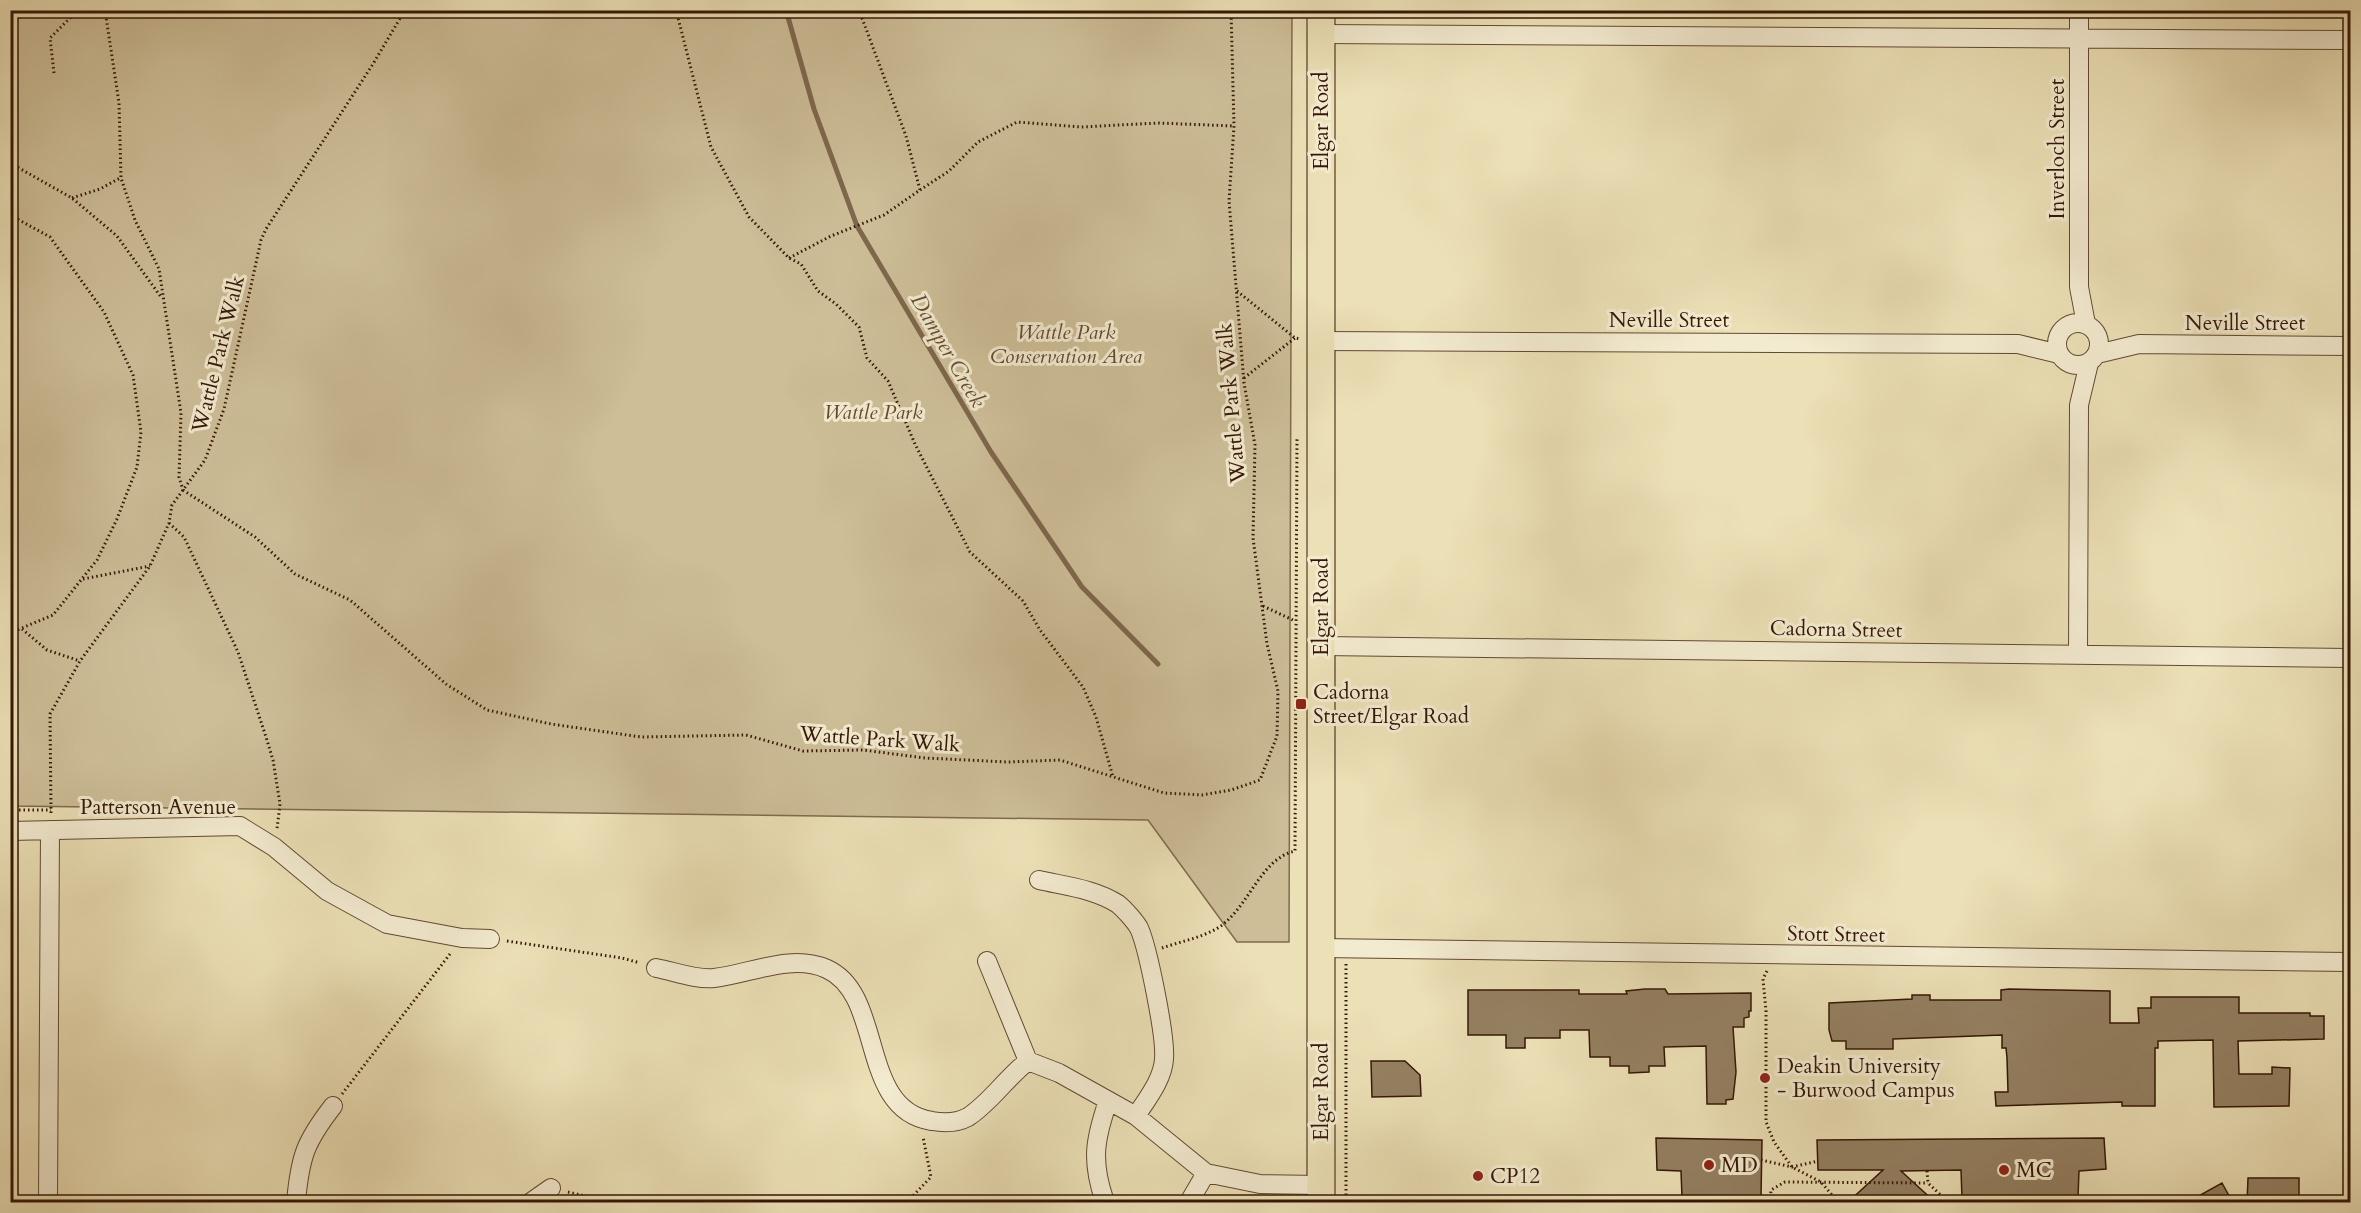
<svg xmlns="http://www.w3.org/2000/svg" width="2361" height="1213" viewBox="0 0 2361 1213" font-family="Cardo,serif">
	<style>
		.green { fill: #cdbe98; stroke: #816a4f; stroke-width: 1.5 }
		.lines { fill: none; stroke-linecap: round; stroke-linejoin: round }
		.stream { stroke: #7e674c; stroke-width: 5 }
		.building { fill: #948062; stroke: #351706; stroke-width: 1.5 }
		.minor-casing { stroke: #634932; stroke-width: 20 }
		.primary-casing { stroke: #351706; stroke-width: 29 }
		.path { stroke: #351706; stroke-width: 3; stroke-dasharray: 1.5 3; stroke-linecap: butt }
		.minor { stroke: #f3ebd0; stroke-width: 18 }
		.primary { stroke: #ece0b6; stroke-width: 27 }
		.poi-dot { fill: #8f2418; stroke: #f3ebd0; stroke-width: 2 }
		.labels { text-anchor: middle; stroke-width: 6; stroke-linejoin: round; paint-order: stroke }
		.street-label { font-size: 21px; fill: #351706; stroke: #f3ebd0 }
		.park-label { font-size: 21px; font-style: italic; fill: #634932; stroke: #f3ebd0 }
		.poi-label { font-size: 21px; fill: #351706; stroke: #f3ebd0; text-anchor: start }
		.water-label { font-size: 22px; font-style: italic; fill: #654c34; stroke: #f3ebd0 }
	</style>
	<rect width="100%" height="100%" fill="#ece0b6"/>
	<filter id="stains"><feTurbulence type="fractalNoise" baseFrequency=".00333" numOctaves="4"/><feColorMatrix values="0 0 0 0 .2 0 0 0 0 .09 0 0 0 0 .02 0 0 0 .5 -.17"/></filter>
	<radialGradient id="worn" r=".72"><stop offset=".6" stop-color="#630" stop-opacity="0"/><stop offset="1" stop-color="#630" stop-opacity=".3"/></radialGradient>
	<path class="green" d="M11,10l1281,1 -3,931h-52l-89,-122 -1137,-14z"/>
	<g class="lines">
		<path class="stream" d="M786,10l28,99 43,117 134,226 91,135 76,77"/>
	</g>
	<path class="building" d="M1645,989h20l3,5 83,-1v18h-2v6l-5,1v9h-11l3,45 -3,27 -7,1v4h-19l-1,-58 -42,1 1,19h-16v6l-20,1v-7h-19v-9h-20l-1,-27h-29v8h-35v10h-19v-13h-38v-45h111v4h48l-1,-3z
		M2009,989l101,2v32h29l-1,-15h13v-11h88v16h71v3h14v23l-86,2 1,33h33v-7l18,1 -1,38 -75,1 -1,-67 -55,1v7h-3v58h-33v-4l-126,4 -1,-14h13l-1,-34 -1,-10h-4v-13l-109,4v10h-47v-8h-14l-3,-11v-27l83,-4v-4h18v5h71v-10z
		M1371,1061h34l15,14 1,21 -49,1z
		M1656,1138l106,2 -1,57h-79l-1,-26 -24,-1z
		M2104,1138l2,31 -27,2 -1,26 -116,1 -1,-28 -60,1 35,32h-89l36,-33h-65l-1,-30z
		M2248,1178h51v25h-52z
		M2222,1183l11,20h-47z"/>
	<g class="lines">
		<g class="minor-casing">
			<path id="minor" d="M2079,10v277l7,37
				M1321,34l1029,6
				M2057 344a21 21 0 1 1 42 0a21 21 0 1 1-42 0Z
				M1320,341l698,3 41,10
				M2097,354l42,-10 211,2
				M1321,646l1029,12
				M2078,655l1,-250 10,-42
				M10,831l230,-5 34,21 53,44 60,33 75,14 28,1
				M1039,880c26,6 56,9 79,24 6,5 17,17 21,24 9,20 27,109 25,131 -1,20 -17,40 -28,57
				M1321,948l1029,14
				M987,961l41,100
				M656,968c17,3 40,12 58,10 36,-4 77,-25 113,-9 58,26 31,141 105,152 11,2 25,2 36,-4 22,-14 39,-40 60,-56l31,12 77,43 70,57 54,11 61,1
				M1104,1199c-13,-39 -9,-60 4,-98
				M48,1202l2,-372
				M296,1202c4,-45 9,-60 37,-96
				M531,1202l20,-14
				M1189,1202l17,-29"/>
		</g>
		<g class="primary-casing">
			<path id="primary" d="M1321,10v1192"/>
		</g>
		<path class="path" d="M105,10l14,93 2,75 14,42 24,49 22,144 -2,64 4,13
			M676,10l35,137 38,70 40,41 12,6 17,27 18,13 23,23 8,31 21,23 27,63 55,108 53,49 17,29 43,57 13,30 17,60
			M54,73l-4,-35 21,-21 12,-7
			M10,163l62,35 45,38 44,61
			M10,179l8,-12
			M920,190l29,-19 29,-29 39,-20 64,5 77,-4 76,3
			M72,198l28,-9 20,-11
			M10,215l40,22 54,75 29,63 8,57 -4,35 -20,52 -20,41 -44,55 -43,18
			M789,258l42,-22 53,-21 36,-25 -14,-54 -47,-126
			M1237,291l58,47 6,1
			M1244,378l51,-40
			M183,490l72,47 40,37 55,26 96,84 41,26 64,14 90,13 105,-2 57,16 60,-1 62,8 83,4 52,-2 104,33 38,2 29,-5 29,-10 17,-44 1,-45 -11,-47 -14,-106 2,-93 -11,-62 -15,-182 5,-75 -3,-116
			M169,523l15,14 54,115 28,85 7,23 7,44 -3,25
			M83,579l67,-13
			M1263,606l32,15
			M22,629l25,21 33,11
			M10,810h41
			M51,813l-1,-99 30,-53 70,-95 19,-43 3,-18 33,-45 19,-51 37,-169 5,-11 107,-165 32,-54
			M507,941l115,17 18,5
			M1162,948c17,-6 38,-10 54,-19 32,-18 43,-70 79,-78l2,-414
			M1346,964v238
			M1767,971l-4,8 3,32v111l8,20 18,25 29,15 17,20
			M342,1094l108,-140
			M1761,1160l31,7 26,-6
			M1927,1171l1,12 20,19
			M568,1192l43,10
			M907,1202l24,-25 -8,-40
			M1770,1202l1,-12 14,-8 143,1"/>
		<use href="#minor" class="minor"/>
		<use href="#primary" class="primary"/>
	</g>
	<g class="poi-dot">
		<rect x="1295" y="698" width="12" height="12" rx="3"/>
		<circle cx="1765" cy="1078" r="6"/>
		<circle cx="1709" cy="1165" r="6"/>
		<circle cx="2004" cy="1170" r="6"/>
		<circle cx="1478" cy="1176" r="6"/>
	</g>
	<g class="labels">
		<g class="street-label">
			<text transform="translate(1321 121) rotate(-90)" y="7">Elgar Road</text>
			<text transform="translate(2057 149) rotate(-90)" y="7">Inverloch Street</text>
			<text x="1669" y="327">Neville Street</text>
			<text x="2245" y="330">Neville Street</text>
			<text transform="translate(218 354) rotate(-76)" y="7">Wattle Park Walk</text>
			<text transform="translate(1231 403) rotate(-95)" y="7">Wattle Park Walk</text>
			<text transform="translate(1321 607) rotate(-90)" y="7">Elgar Road</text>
			<text transform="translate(1836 629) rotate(1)" y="7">Cadorna Street</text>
			<text transform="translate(880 739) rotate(4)" y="7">Wattle Park Walk</text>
			<text x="158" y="814">Patterson Avenue</text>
			<text transform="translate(1836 934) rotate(1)" y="7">Stott Street</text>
			<text transform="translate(1321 1092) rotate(-90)" y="7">Elgar Road</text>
		</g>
		<g class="park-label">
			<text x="1066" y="339">Wattle Park<tspan x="1066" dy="24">Conservation Area</tspan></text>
			<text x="873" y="419">Wattle Park</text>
		</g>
		<g class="poi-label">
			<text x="1313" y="699">Cadorna<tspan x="1313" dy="24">Street/Elgar Road</tspan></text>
			<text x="1777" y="1073">Deakin University<tspan x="1777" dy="24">- Burwood Campus</tspan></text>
			<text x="1721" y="1172">MD</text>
			<text x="2016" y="1177">MC</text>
			<text x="1490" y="1183">CP12</text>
		</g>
		<g class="water-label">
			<text transform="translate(949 350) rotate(60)" y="8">Damper Creek</text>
		</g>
	</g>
	<rect width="2361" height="1213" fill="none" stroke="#ece0b6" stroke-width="36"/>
	<rect x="12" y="12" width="2337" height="1189" fill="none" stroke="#351706" stroke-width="3"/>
	<rect x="18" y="18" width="2325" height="1177" fill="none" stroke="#351706" stroke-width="1.5"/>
	<rect width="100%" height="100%" filter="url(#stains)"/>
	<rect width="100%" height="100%" fill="url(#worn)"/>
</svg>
